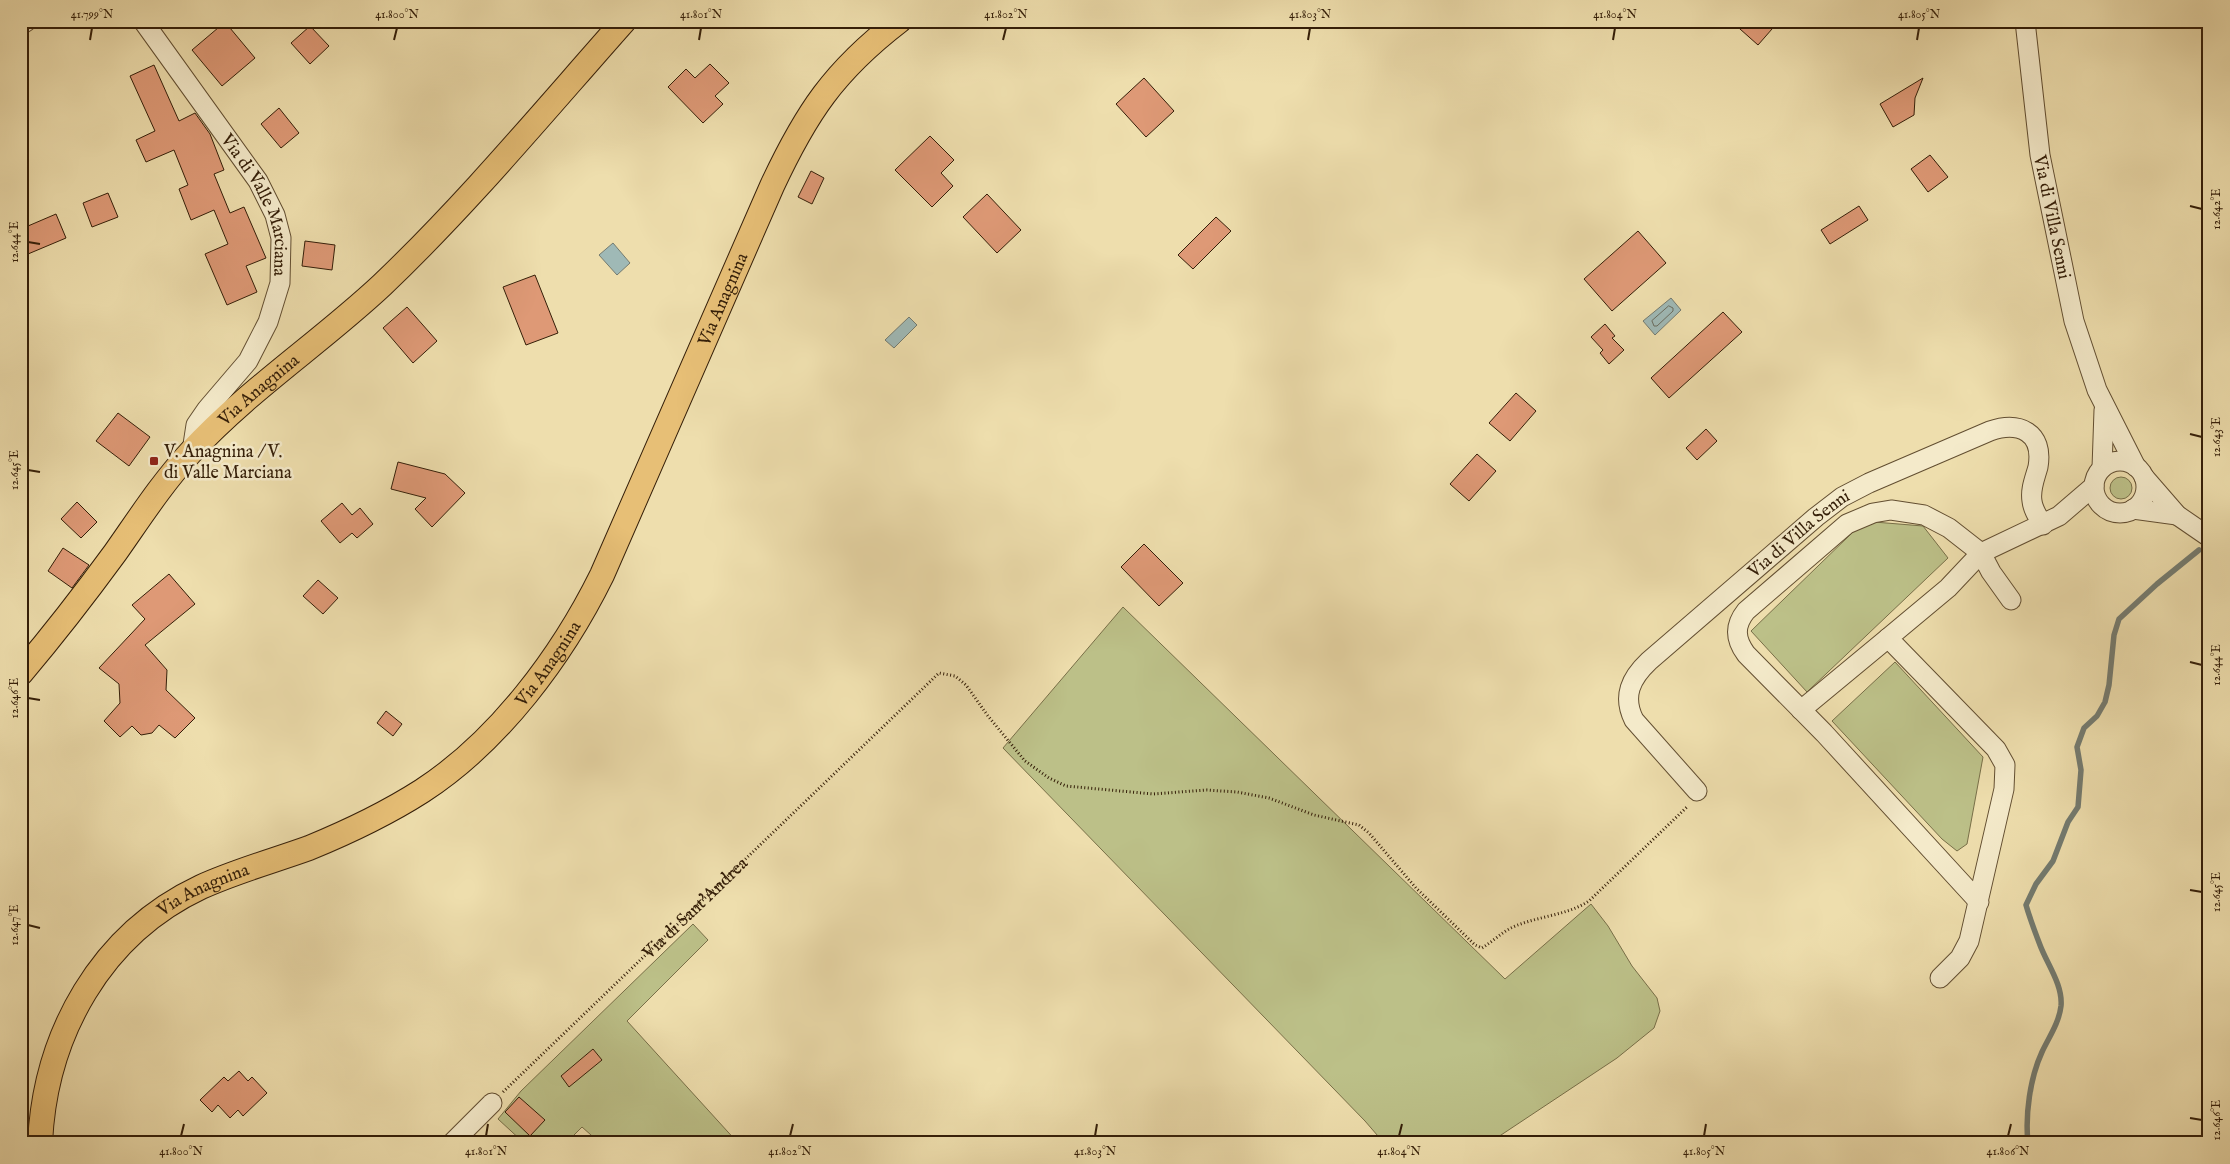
<svg xmlns="http://www.w3.org/2000/svg" width="2230" height="1164" viewBox="0 0 2230 1164" font-family="'IM FELL English',serif">
	<style>
		.green { fill: #bcc088; stroke: #786f48 }
		.water { fill: #9fb9b6; stroke: #747b70 }
		.lines { fill: none; stroke-linecap: round; stroke-linejoin: round }
		.shore { stroke: #6a6c5f; stroke-width: 1 }
		.stream { stroke: #747b70; stroke-width: 5.5 }
		.building { fill: #de9976; stroke: #341e08 }
		.minor-casing { stroke: #624e31; stroke-width: 21 }
		.major-casing { stroke: #341e08; stroke-width: 26 }
		.path { stroke: #341e08; stroke-width: 3; stroke-dasharray: 1 2.5; stroke-linecap: butt }
		.minor { stroke: #f4eaca; stroke-width: 19 }
		.major { stroke: #e7bf76; stroke-width: 24 }
		.ticks { fill: none; stroke: #341e08; stroke-width: 2 }
		.poi-dot { fill: #8f2418; stroke: #f4eaca; stroke-width: 2 }
		.labels { text-anchor: middle; stroke-width: 5; stroke-linejoin: round; paint-order: stroke }
		.street-label { font-size: 18px; fill: #341e08; stroke: #f4eaca }
		.poi-label { font-size: 18px; fill: #341e08; stroke: #f4eaca; text-anchor: start }
		.neatline { fill: none; stroke: #341e08; stroke-width: 2 }
		.ticks-label { font-size: 12px; text-anchor: middle; fill: #341e08 }
	</style>
	<rect width="100%" height="100%" fill="#eedead"/>
	<filter id="stains"><feTurbulence type="fractalNoise" baseFrequency=".004" numOctaves="4"/><feColorMatrix values="0 0 0 0 .2 0 0 0 0 .09 0 0 0 0 .02 0 0 0 .5 -.17"/></filter>
	<radialGradient id="worn" r=".72"><stop offset=".6" stop-color="#630" stop-opacity="0"/><stop offset="1" stop-color="#630" stop-opacity=".3"/></radialGradient>
	<path class="green" d="M2110 488a11 11 0 1 1 22 0a11 11 0 1 1-22 0Z
		M1862,521l61,5 25,32 -141,134 -56,-61 101,-98z
		M1123,607l382,372 86,-75 17,22 24,40 25,32 3,13 -6,17 -37,30 -128,85h-105l-19,-22 -362,-373z
		M1895,662l88,95 -16,87 -10,7 -15,-12 -110,-118z
		M693,924l15,16 -81,81 111,122h-138l-18,-16 -16,16h-42l-26,-24 23,-28z"/>
	<path class="water" d="M613,243l17,20 -13,12 -18,-20z
		M1671,298l10,12 -26,25 -12,-14z
		M909,317l8,8 -23,23 -9,-8z"/>
	<g class="lines">
		<path class="shore" d="M1669,306l4,2v3l-16,15h-3l-2,-5z"/>
		<path class="stream" d="M2028,1143c-3,-28 2,-65 14,-91 7,-15 17,-29 19,-46 2,-21 -14,-42 -21,-61 -5,-13 -10,-26 -14,-40l10,-21 17,-23 15,-39 10,-15 3,-37 -4,-23 7,-19 13,-12 8,-14 4,-17 5,-50 5,-16 38,-35 42,-34"/>
	</g>
	<path class="building" d="M1731,21h48l-21,24z
		M225,22l30,36 -33,28 -30,-36z
		M310,26l19,20 -19,18 -19,-21z
		M710,64l19,19 -14,13 8,8 -20,19 -35,-36 18,-18 9,9z
		M154,65l25,56 16,-8 15,21 14,36 -10,4 16,39 14,-6 22,51 -20,8 11,26 -30,13 -22,-51 23,-10 -14,-34 -23,10 -12,-31 9,-4 -14,-35 -28,12 -10,-22 19,-9 -25,-55z
		M1144,78l30,33 -28,26 -30,-33z
		M1923,78l-8,20 -1,17 -21,12 -13,-23z
		M279,108l20,25 -18,15 -20,-24z
		M930,136l24,24 -13,13 12,13 -21,21 -37,-37z
		M1930,155l18,22 -20,15 -17,-23z
		M811,171l13,7 -12,26 -14,-7z
		M108,193l10,24 -26,10 -9,-24z
		M987,194l34,36 -24,23 -34,-36z
		M1859,206l9,14 -38,24 -9,-14z
		M56,214l10,24 -38,16 -7,-15v-10z
		M1216,217l15,14 -38,38 -15,-14z
		M1638,231l28,32 -54,48 -28,-32z
		M305,241l30,4 -3,25 -30,-4z
		M535,275l23,58 -32,12 -23,-58z
		M407,307l30,34 -24,22 -30,-35z
		M1723,312l19,20 -73,66 -18,-20z
		M1605,324l10,12 -3,2 12,12 -15,14 -9,-11 3,-3 -12,-13z
		M1516,393l20,18 -26,30 -21,-18z
		M118,413l32,24 -21,29 -33,-25z
		M1706,429l11,12 -20,19 -11,-12z
		M1477,454l19,17 -27,30 -19,-17z
		M398,462l47,12 20,19 -33,34 -17,-18 11,-11 -35,-9z
		M77,502l20,20 -16,16 -20,-19z
		M342,503l10,12 8,-7 13,16 -16,14 -5,-5 -12,10 -19,-22z
		M1144,544l39,39 -24,23 -38,-39z
		M63,548l26,17 -17,23 -24,-17z
		M169,574l26,30 -50,41 22,25 -1,20 29,28 -20,20 -16,-13 -7,8 -11,2 -9,-9 -12,11 -16,-16 16,-18 -1,-19 -20,-16 46,-49 -13,-14z
		M318,580l20,18 -15,16 -20,-18z
		M386,711l16,13 -9,12 -16,-13z
		M593,1049l9,11 -33,27 -8,-11z
		M239,1071l9,10 4,-4 15,16 -24,23 -5,-6 -8,8 -12,-13 -6,7 -12,-12 24,-23 4,4z
		M519,1097l26,23 -15,16 -25,-24z"/>
	<g class="lines">
		<g class="minor-casing">
			<g id="minor">
				<path id="s2" d="M143,21l115,160 17,34 6,23 -1,45 -12,39 -20,39 -41,48 -11,16 -4,26"/>
				<path id="s3" d="M2025,21l15,134 34,166 23,69 39,77"/>
				<path d="M21,25l6,-4"/>
				<circle cx="2120" cy="487" r="26"/>
				<path d="M2102,468l2,-58"/>
				<path d="M2144,477l33,38 32,22"/>
				<path d="M2133,509l44,6"/>
				<path d="M1801,710l87,-72"/>
				<path id="s4" d="M1697,791l-63,-71c-12,-24 -3,-42 15,-59l167,-144 26,-20 27,-14 121,-52c29,-10 54,1 48,36 -3,11 -8,22 -6,34 1,9 6,16 11,24"/>
				<path d="M1979,902l-155,-169 -78,-79c-11,-15 -12,-28 0,-43l101,-87 26,-11 18,-3 33,5 25,13 32,25 10,19 20,28"/>
				<path d="M1940,978l20,-20 9,-17 35,-152 1,-24 -9,-16 -108,-111 60,-50 33,-35 78,-37 35,-30"/>
				<path d="M452,1143l40,-40"/>
			</g>
		</g>
		<g class="major-casing">
			<g id="major">
				<path id="s5" d="M21,673c33,-39 64,-79 94,-120 24,-34 47,-70 75,-100 58,-63 130,-110 192,-168 86,-82 163,-175 242,-264"/>
				<path id="s6" d="M40,1143c5,-109 61,-209 161,-256 35,-16 72,-26 108,-39 39,-16 77,-34 113,-57 77,-50 140,-135 180,-216l170,-389c34,-73 62,-115 127,-165"/>
			</g>
		</g>
		<path class="path" id="s1" d="M503,1092l436,-419 16,3 11,9 22,31 37,45 24,17 17,8 87,8 54,-4 30,2 32,6 45,17 45,10 10,8 47,55 59,57 7,3c10,-6 19,-15 29,-20 25,-12 55,-12 78,-27l99,-95"/>
		<use href="#minor" class="minor"/>
		<use href="#major" class="major"/>
	</g>
	<path class="ticks" d="M90,40l2,-12M394,40l3,-12M699,40l2,-12M1003,40l3,-12M1308,40l2,-12M1613,40l2,-12M1917,40l2,-12M2190,206l12,3M28,242l12,2M2190,434l12,3M28,470l12,2M2190,662l12,3M28,698l12,2M2190,890l12,2M28,925l12,3M2190,1118l12,2M181,1136l3,-12M486,1136l2,-12M790,1136l3,-12M1095,1136l2,-12M1399,1136l3,-12M1704,1136l2,-12M2008,1136l3,-12"/>
	<rect class="poi-dot" x="149" y="456" width="10" height="10" rx="2.5"/>
	<g class="labels">
		<g class="street-label">
			<text dy="6" stroke="none"><textPath href="#s2" startOffset="219">Via di Valle Marciana</textPath></text>
			<text dy="6" stroke="none"><textPath href="#s3" startOffset="198">Via di Villa Senni</textPath></text>
			<text dy="6" stroke="none"><textPath href="#s6" startOffset="1145">Via Anagnina</textPath></text>
			<text dy="6" stroke="none"><textPath href="#s5" startOffset="371">Via Anagnina</textPath></text>
			<text dy="6" stroke="none"><textPath href="#s4" startOffset="358">Via di Villa Senni</textPath></text>
			<text dy="6" stroke="none"><textPath href="#s6" startOffset="740">Via Anagnina</textPath></text>
			<text dy="6" stroke="none"><textPath href="#s6" startOffset="319">Via Anagnina</textPath></text>
			<text dy="6" stroke="none"><textPath href="#s1" startOffset="266">Via di Sant'Andrea</textPath></text>
		</g>
		<g class="poi-label">
			<text x="164" y="457">V. Anagnina / V.<tspan x="164" dy="21">di Valle Marciana</tspan></text>
		</g>
	</g>
	<rect width="2230" height="1164" fill="none" stroke="#eedead" stroke-width="55"/>
	<rect x="28" y="28" width="2174" height="1108" class="neatline"/>
	<g class="ticks-label">
		<text x="92" y="18">41.799°N</text>
		<text x="397" y="18">41.800°N</text>
		<text x="701" y="18">41.801°N</text>
		<text x="1006" y="18">41.802°N</text>
		<text x="1310" y="18">41.803°N</text>
		<text x="1615" y="18">41.804°N</text>
		<text x="1919" y="18">41.805°N</text>
		<text transform="translate(2216 209) rotate(-90)" y="4">12.642°E</text>
		<text transform="translate(14 242) rotate(-90)" y="4">12.644°E</text>
		<text transform="translate(2216 437) rotate(-90)" y="4">12.643°E</text>
		<text transform="translate(14 470) rotate(-90)" y="4">12.645°E</text>
		<text transform="translate(2216 665) rotate(-90)" y="4">12.644°E</text>
		<text transform="translate(14 698) rotate(-90)" y="4">12.646°E</text>
		<text transform="translate(2216 892) rotate(-90)" y="4">12.645°E</text>
		<text transform="translate(14 925) rotate(-90)" y="4">12.647°E</text>
		<text transform="translate(2216 1120) rotate(-90)" y="4">12.646°E</text>
		<text x="181" y="1155">41.800°N</text>
		<text x="486" y="1155">41.801°N</text>
		<text x="790" y="1155">41.802°N</text>
		<text x="1095" y="1155">41.803°N</text>
		<text x="1399" y="1155">41.804°N</text>
		<text x="1704" y="1155">41.805°N</text>
		<text x="2008" y="1155">41.806°N</text>
	</g>
	<rect width="100%" height="100%" filter="url(#stains)"/>
	<rect width="100%" height="100%" fill="url(#worn)"/>
</svg>
